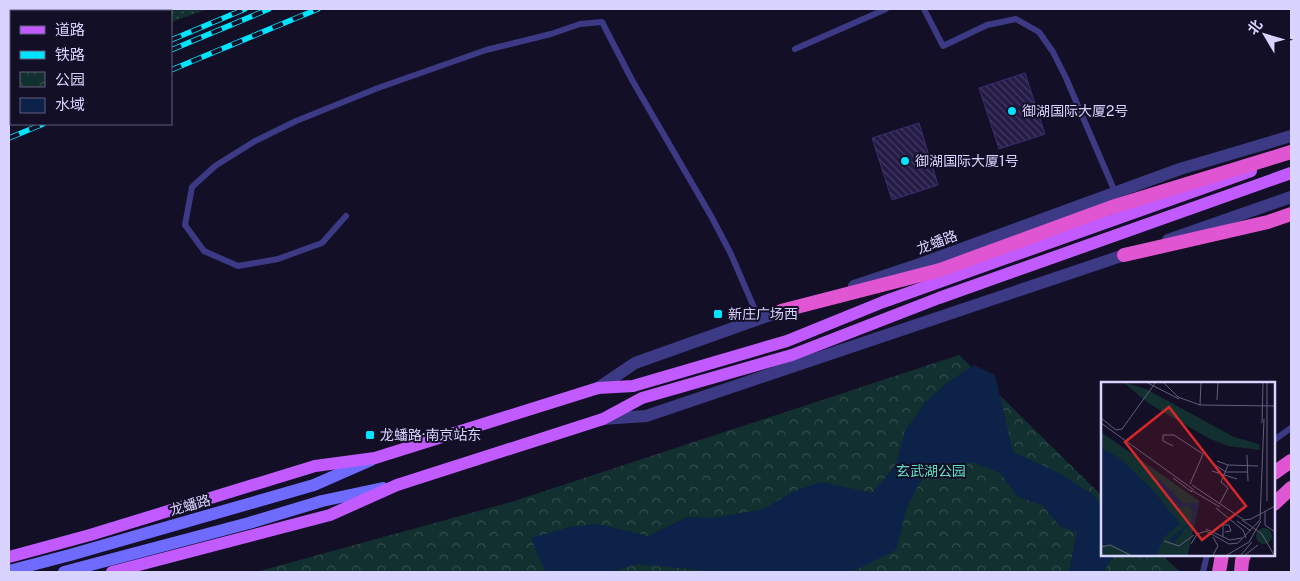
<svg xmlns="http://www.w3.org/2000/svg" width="1300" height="581" viewBox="0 0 1300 581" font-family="'Public Sans','Noto Sans SC',sans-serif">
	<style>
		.grass { fill: url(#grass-dots) }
		.park { fill: url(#park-crowns) }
		.water { fill: #0c2248 }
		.building { fill: url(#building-back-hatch); stroke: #3b2d73 }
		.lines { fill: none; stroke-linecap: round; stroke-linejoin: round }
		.service { stroke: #3d3a85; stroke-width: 6 }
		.tertiary { stroke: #3d3a85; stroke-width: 12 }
		.secondary { stroke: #6f6bff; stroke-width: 12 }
		.primary { stroke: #c25bff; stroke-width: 12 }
		.trunk { stroke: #e055d1; stroke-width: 14 }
		.rail-casing { stroke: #00e5ff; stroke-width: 5.5 }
		.rail { stroke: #130f26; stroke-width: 4; stroke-dasharray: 11; stroke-linecap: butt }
		.poi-dot { fill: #00e5ff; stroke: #130f26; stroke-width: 2 }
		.labels { text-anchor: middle; stroke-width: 4; stroke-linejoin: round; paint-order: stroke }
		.poi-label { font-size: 14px; fill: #d9d4ff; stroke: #130f26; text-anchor: start }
		.street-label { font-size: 14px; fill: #d9d4ff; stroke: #130f26 }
		.park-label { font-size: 14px; fill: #5fe0c0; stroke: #130f26 }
		.inset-road { fill: none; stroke: #625e7d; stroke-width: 1 }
		.view { fill: #d62828; fill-opacity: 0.15; stroke: #d62828; stroke-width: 2.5 }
		.inset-edge { fill: none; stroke: #d9d4ff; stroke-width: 2.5 }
	</style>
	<defs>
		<pattern id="grass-dots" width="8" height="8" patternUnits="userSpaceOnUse" patternTransform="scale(1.25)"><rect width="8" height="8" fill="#12302f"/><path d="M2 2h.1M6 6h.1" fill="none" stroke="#344d4e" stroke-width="1.8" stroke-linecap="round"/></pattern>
		<pattern id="park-crowns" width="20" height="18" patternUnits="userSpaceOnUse" patternTransform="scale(1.25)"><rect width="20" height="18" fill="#12302f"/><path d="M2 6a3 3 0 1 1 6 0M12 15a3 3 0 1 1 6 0" fill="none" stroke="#344d4e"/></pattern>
		<pattern id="building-back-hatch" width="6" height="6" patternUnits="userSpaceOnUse" patternTransform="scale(1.25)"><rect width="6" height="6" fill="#241b47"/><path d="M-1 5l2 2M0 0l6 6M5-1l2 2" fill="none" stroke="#433b63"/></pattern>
	</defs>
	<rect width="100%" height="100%" fill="#130f26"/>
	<path class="grass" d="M9,9h199l-37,13v-11h-160v69l-2,1z"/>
	<path class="park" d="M959,355l143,141v59h60l18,17h-924l255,-70z"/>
	<path class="water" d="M974,365l21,10 18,77 42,19 39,24 8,14v46h11l-9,17h-35l8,-40 -17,-6 -18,-21 -24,-8 -18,-24 -28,-11 -45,7 -20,38 -11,43 -38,19 -14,3h-123l-84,-8 -26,8h-66l-14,-34 39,-11 28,-3 50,12 39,-19 26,1 51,-9 28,-17 29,-10 51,11 24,-28 9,-34 20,-28 23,-21z"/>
	<path class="building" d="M1025,73l20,61 -46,15 -20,-61z
		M919,123l19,62 -46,15 -20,-62z"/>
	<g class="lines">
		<path class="service" d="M924,9l19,37 44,-21 29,-6 23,13 14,20 13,26 49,114
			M795,49l91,-40
			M346,216l-24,27 -44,16 -40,7 -34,-15 -19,-26 7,-38 23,-21 40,-25 41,-20 82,-33 108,-38 65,-16 29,-10 22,-2 30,58 79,136 19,36 29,67
			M1274,440l17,-12
			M1203,572l4,-17"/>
		<path class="tertiary" d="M1168,240l123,-43
			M854,286l66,-22 260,-95 111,-33
			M598,388l37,-25 155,-55
			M603,419l43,-3 487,-164"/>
		<path class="secondary" d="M9,571l61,-16 244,-70 57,-25
			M64,572l185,-49 73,-22 61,-13"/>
		<path class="primary" d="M9,557l81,-22 225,-69 60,-8 223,-70 35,-2 154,-45 96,-39 368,-131
			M112,572l218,-57 67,-30 206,-66 39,-21 150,-43 147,-57 352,-125"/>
		<path class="trunk" d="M1124,255l144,-33 23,-8
			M781,311l159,-41 172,-63 179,-55
			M1274,473l17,-12
			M1274,504l17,-16
			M1219,572l3,-17
			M1241,572l1,-11 2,-6"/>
		<g class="rail-casing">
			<path id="rail" d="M171,40l74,-31
				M171,50l98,-41
				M171,70l147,-61
				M9,108l2,-1
				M9,118l2,-1
				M9,138l34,-14"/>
		</g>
		<use href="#rail" class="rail"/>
	</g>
	<g class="poi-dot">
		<circle cx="1012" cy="111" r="5"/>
		<circle cx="905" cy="161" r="5"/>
		<rect x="713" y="309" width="10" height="10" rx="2.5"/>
		<rect x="365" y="430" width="10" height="10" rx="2.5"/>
	</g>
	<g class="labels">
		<g class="poi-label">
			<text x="1022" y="116">御湖国际大厦2号</text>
			<text x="915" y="166">御湖国际大厦1号</text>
			<text x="728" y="319">新庄广场西</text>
			<text x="380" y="440">龙蟠路·南京站东</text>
		</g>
		<g class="street-label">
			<text transform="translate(937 242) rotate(-20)" y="5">龙蟠路</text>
			<text transform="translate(190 505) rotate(-16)" y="5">龙蟠路</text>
		</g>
		<g class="park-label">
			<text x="931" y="476">玄武湖公园</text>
		</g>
	</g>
	<g transform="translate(1101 382)">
		<rect width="174" height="174" fill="#130f26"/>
		<path d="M22,0l23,7 88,48 25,7 1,6 -32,-4 -20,-8 -60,-35zM155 154a8 8 0 1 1 16 0a8 8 0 1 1-16 0Z" fill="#12302f"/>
		<path d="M0,50l98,69 -11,54h-87z" fill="#12302f"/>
		<path d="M0,66l17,9 34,32 28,35 -16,13 -7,18h-23l-21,-10h-12zM59,97l23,24h16l-4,21 -7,1 -14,18 -5,-4 23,-18v-10l-4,-6 -8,3 -7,-5 -16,-19z" fill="#0c2248"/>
		<path class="inset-road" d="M45,0l33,17M62,0l15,15 22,8 75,1M166,0v119M116,18l1,-18M99,23l1,-23M0,36l15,12 6,-1 34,-47M0,41l93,67M161,41l1,-41M72,64l-10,-5v-6h11l29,19 -13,30M146,73l1,26M116,79l11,4 30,1M114,83l11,7h22M111,89l25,8M72,96l19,14M91,103l52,35 7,-1 24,-13M90,108l29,17M119,121l8,-15 -7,-6 7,-17M115,126l27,22 3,8M164,129v14l10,7M141,138l20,14 12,21M136,139l14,10M105,147l24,11 12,-2M122,154v-11h6l2,6 -6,1M63,159l15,5 15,-11M90,162l6,-10 9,-3 23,13 9,-1 22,-23 4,-101M0,165l9,-2 20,10M112,173l5,-9 -5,-9M126,173l22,-13 12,-21M140,173l11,-13M144,173l13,-10"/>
		<path class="view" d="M68,25l77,99 -44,34 -77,-98z"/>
		<rect width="174" height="174" class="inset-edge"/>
	</g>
	<rect width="1300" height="581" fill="none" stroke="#d9d4ff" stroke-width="20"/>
	<rect x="10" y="10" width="162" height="115" fill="#130f26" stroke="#625e7d"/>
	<rect x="20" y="26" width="25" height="8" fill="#c25bff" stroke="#625e7d"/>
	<text x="55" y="35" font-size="15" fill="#d9d4ff">道路</text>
	<rect x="20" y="51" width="25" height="8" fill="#00e5ff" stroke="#625e7d"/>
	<text x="55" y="60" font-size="15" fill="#d9d4ff">铁路</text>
	<rect x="20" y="72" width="25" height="15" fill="url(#park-crowns)" stroke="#625e7d"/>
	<text x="55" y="85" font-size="15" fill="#d9d4ff">公园</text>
	<rect x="20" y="98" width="25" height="15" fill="#0c2248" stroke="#625e7d"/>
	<text x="55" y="110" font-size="15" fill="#d9d4ff">水域</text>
	<g transform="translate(1265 35) rotate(308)" stroke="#130f26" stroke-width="4" paint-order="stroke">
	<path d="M0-4L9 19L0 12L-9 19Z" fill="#d9d4ff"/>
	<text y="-8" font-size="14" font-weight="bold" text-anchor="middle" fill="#d9d4ff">北</text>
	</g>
</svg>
